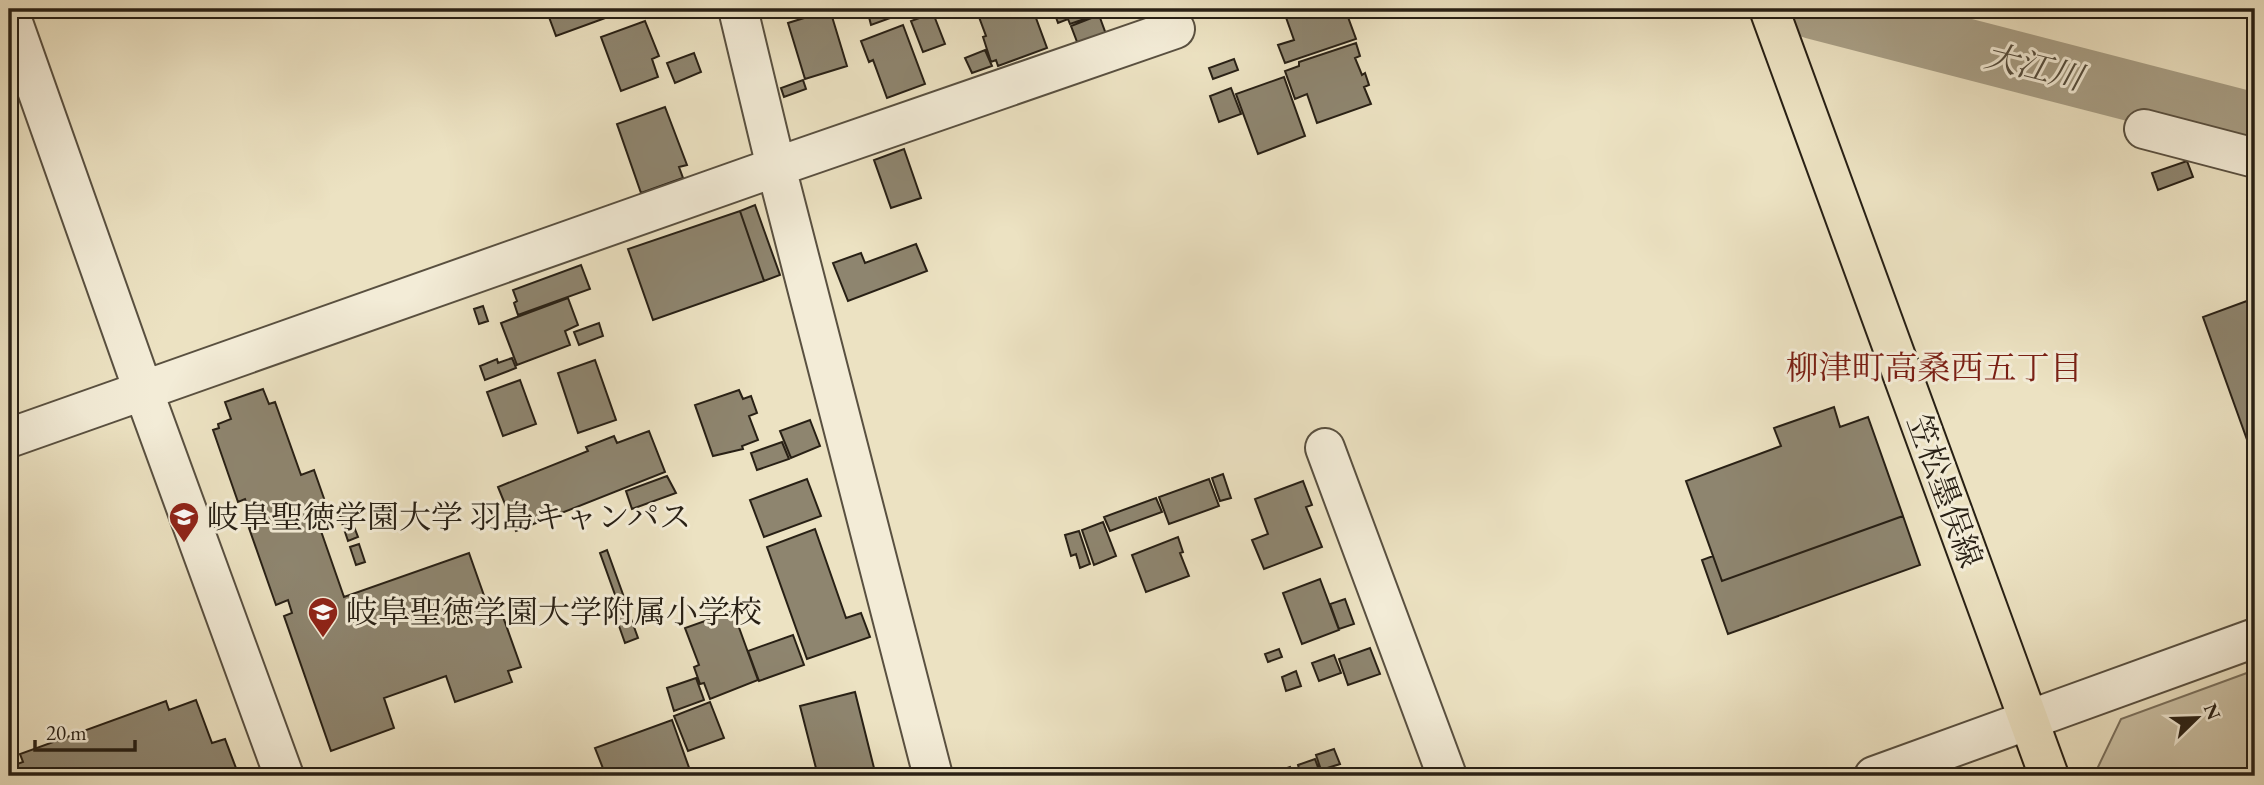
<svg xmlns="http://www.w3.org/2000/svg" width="2264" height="785" viewBox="0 0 2264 785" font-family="'EB Garamond','Noto Serif JP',serif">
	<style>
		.green { fill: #cbc1a5; stroke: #7a705d; stroke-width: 2 }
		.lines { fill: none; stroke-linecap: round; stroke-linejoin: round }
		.river { stroke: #a9a087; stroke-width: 60 }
		.building { fill: #8e856f; stroke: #282015; stroke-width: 2 }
		.minor-casing { stroke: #595040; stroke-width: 42 }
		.major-casing { stroke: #282015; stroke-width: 42 }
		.minor { stroke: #f3ecd7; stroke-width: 38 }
		.major { stroke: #ece2c2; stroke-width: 38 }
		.labels { text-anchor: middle; stroke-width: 6; stroke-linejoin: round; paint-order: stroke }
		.street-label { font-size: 32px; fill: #282015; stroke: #f3ecd7 }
		.poi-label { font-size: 32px; fill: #282015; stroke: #f3ecd7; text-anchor: start }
		.water-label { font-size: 33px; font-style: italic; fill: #554d3d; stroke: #f3ecd7 }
		.neighbourhood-label { font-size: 33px; fill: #7a1f14; stroke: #f3ecd7 }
	</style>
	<rect width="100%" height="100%" fill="#ece2c2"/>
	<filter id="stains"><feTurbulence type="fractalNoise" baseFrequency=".00286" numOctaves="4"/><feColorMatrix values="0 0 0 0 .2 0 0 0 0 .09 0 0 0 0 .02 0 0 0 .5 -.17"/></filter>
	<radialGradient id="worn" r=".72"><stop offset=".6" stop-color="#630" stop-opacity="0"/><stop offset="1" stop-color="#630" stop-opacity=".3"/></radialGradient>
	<path class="green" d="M2255,670v106h-154l-3,-9 23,-48z"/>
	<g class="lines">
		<path class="river" d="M1813,9l442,114"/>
	</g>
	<path class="building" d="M546,9h84l-74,27z
		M874,9h41l-44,16 -2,-8 7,-3z
		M976,9l57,1 14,38 -49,18 -2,-6 -5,2 -8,-25 3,-1z
		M1053,9h41l2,6 -26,9 -2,-5 -10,4z
		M1283,9h62l11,30 -71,24 -7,-18 16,-5z
		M830,10l17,56 -42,13 -17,-56z
		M933,13l12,31 -22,8 -12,-31z
		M1099,15l8,22 -28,10 -8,-21z
		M645,21l14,35 -7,3 6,18 -37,14 -20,-54z
		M903,25l22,59 -38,14 -14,-38 -4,2 -8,-21z
		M1356,43l4,13 -5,2 7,17 3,-2 4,12 -5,2 7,17 -54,19 -10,-29 -12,5 -10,-28 14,-5v-4z
		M985,50l7,16 -20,7 -7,-15z
		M694,53l7,19 -26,11 -8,-20z
		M1234,59l4,11 -25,9 -4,-11z
		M1284,77l21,59 -47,18 -22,-60z
		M803,80l3,9 -22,8 -3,-9z
		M1231,88l10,26 -22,8 -9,-26z
		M665,107l22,58 -8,2 4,11 -42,15 -24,-69z
		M904,149l17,49 -30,10 -17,-48z
		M2187,161l6,16 -35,13 -6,-17z
		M755,205l25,70 -16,6 -24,-70z
		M740,211l24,70 -111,39 -25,-71z
		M916,244l11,27 -79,30 -15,-38 28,-10 4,10z
		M581,265l9,24 -72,26 -4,-12 3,-2 -4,-11z
		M568,298l10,27 -13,6 5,14 -53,20 -16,-42z
		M2255,298v164l-52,-145z
		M483,306l5,15 -9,3 -5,-15z
		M599,323l4,13 -24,9 -5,-13z
		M512,358l4,10 -31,12 -5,-14 17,-7 1,4z
		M595,360l21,60 -38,13 -20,-60z
		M520,380l16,44 -33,12 -16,-44z
		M263,389l6,15 6,-2 26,73 13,-5 13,37 -13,4 30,86 125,-44 18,51 10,-4 24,67 -13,4 4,11 -57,20 -9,-26 -62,22 10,30 -63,23 -47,-135 8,-3 -4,-13 -12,5 -27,-77 5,-2 -9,-27 -7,3 -25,-72 6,-2 -1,-4 13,-5 -6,-17z
		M739,390l4,9 8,-3 6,17 -8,3 9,24 -16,6 1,3 -30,7 -18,-51z
		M1834,407l6,20 28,-10 35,99 -181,65 -36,-100 95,-35 -7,-18z
		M810,420l10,26 -29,12 -11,-27z
		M649,431l16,41 -149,59 -18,-44 90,-36 -2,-4 28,-11 3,7z
		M782,442l7,17 -32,11 -6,-17z
		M1223,474l8,24 -11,3 -8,-23z
		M667,476l9,17 -44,16 -6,-18z
		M807,479l14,37 -57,21 -14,-37z
		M1209,479l10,27 -50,18 -10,-27z
		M1303,481l9,24 -6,2 16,40 -58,22 -12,-29 16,-6 -13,-35z
		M1156,498l6,14 -52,19 -6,-14z
		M349,514l9,23 -10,4 -8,-24z
		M1903,516l17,49 -192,69 -26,-74 11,-4 9,25z
		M1103,522l13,34 -22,9 -12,-35z
		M815,529l31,89 15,-5 9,24 -63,22 -40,-112z
		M1079,531l11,33 -10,4 -4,-14 -5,2 -6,-21z
		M1178,537l5,15 -3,1 9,23 -43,16 -14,-37z
		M359,544l6,18 -9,3 -6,-18z
		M607,550l18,50 -7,3 -18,-50z
		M1320,579l19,51 -37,14 -19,-51z
		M1345,599l9,25 -15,5 -9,-25z
		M626,605l12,33 -13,5 -12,-34z
		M733,611l25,69 -48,19 -6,-16 -4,1 -6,-17 5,-2 -14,-37z
		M793,635l11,30 -45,16 -11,-30z
		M1370,648l10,26 -32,11 -9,-26z
		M1279,649l3,8 -14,5 -3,-8z
		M1334,655l7,18 -22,8 -7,-18z
		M1296,671l5,15 -15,5 -4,-14z
		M696,678l8,22 -30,11 -7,-23z
		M855,692l21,84h-58l-18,-70z
		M196,700l16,43 13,-4 14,37h-227l-3,-9 14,-5 -3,-8 146,-53 3,9z
		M710,702l14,36 -36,13 -14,-35z
		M672,720l20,56h-86l-11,-28z
		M1334,749l6,15 -19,6 -5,-15z
		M1315,759l4,11 -18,6 -3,-11z
		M1290,767l3,9h-29z"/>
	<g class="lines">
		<g class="minor-casing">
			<path id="minor" d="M738,9l38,158 157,609
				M9,11l134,379 141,386
				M2144,129l111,29
				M9,438l767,-271 399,-138
				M1325,448l122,328
				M1874,776l381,-138"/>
		</g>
		<g class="major-casing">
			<path id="major" d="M1769,9l280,767"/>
		</g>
		<use href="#minor" class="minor"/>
		<use href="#major" class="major"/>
	</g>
	<defs>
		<g id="university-pin" transform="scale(1.575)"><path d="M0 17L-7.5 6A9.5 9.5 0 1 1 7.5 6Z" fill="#8f2418" stroke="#f3ecd7"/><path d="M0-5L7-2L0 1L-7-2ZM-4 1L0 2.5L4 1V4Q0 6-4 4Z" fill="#fff"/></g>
		<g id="school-pin" transform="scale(1.575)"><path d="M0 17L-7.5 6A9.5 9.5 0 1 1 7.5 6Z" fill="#8f2418" stroke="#f3ecd7"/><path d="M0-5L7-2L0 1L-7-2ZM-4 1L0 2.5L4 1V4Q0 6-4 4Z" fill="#fff"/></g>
	</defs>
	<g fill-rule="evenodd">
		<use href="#university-pin" x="184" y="517"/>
		<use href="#school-pin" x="323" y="612"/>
	</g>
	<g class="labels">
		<g class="street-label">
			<text transform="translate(1945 491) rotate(70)" y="11">笠松墨俣線</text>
		</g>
		<g class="poi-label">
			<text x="207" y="528">岐阜聖徳学園大学 羽島キャンパス</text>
			<text x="346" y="623">岐阜聖徳学園大学附属小学校</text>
		</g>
		<g class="water-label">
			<text transform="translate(2034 66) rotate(14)" y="12">大江川</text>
		</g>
		<g class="neighbourhood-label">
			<text x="1934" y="379">柳津町高桑西五丁目</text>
		</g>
	</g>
	<rect width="2264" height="785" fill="none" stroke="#ece2c2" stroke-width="35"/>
	<rect x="10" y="10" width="2243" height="764" fill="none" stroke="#282015" stroke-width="3.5"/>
	<rect x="18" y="18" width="2229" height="750" fill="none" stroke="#282015" stroke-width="2"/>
	<g transform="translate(2197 718) rotate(67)" stroke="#f3ecd7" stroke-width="5" paint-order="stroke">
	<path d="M0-5L12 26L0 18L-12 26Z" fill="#282015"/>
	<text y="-10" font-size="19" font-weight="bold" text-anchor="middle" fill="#282015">N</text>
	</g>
	<path d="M35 740v10h100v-10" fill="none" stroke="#282015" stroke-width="3.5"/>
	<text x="46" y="740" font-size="21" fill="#282015" stroke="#f3ecd7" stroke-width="5" paint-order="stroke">20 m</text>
	<rect width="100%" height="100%" filter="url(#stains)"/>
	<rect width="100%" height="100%" fill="url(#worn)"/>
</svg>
